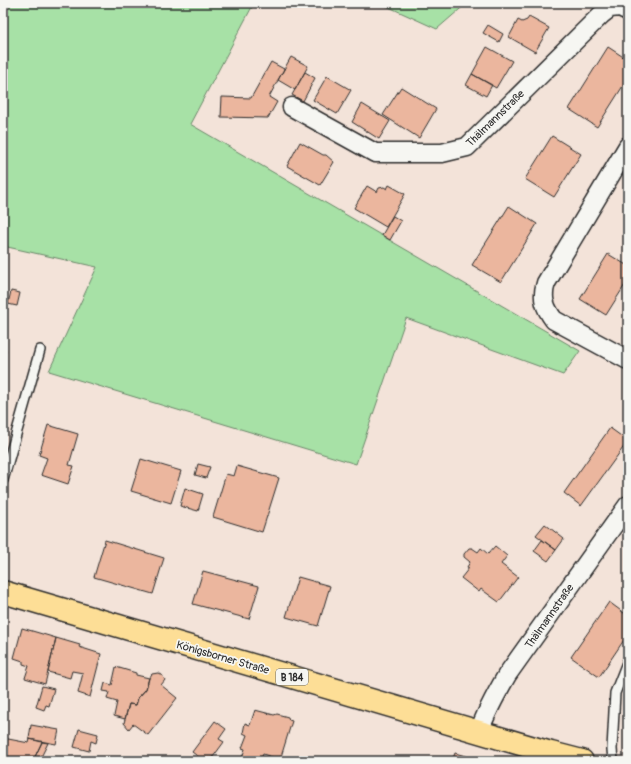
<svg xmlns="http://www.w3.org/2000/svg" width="631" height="764" viewBox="0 0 631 764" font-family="Pangolin,sans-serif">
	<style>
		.green { fill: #a7e1a6; stroke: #698668 }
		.building { fill: #ebb69e; stroke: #2b2b2b }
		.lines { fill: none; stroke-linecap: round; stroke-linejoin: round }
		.lane-casing { stroke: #2b2b2b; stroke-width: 12 }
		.street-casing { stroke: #2b2b2b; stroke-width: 21 }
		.primary-casing { stroke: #2b2b2b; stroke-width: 25 }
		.lane { stroke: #f6f6f2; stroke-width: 9 }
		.street { stroke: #f6f6f2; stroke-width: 18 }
		.primary { stroke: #fdde96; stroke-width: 22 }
		.labels { text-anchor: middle; stroke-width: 3.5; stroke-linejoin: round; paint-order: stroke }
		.shield { fill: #f6f6f2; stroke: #686867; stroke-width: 1 }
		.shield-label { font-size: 10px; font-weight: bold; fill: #2b2b2b }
		.street-label { font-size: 11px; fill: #2b2b2b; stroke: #f6f6f2 }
	</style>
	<rect width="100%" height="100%" fill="#f3e3d9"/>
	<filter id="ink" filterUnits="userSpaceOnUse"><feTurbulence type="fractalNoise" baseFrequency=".025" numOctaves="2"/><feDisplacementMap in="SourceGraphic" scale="8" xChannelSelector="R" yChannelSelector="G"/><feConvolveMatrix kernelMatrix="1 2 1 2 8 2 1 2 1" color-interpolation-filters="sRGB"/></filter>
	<g filter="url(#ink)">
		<path class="green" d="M3,3h251l-64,121 390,227 -17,24 -157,-57 -50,146 -307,-93 48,-104 -94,-21z
			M380,3h87l-30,26z"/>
		<path class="building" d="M529,17l20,11 -14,24 -26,-15 9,-17 4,2 5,-2z
			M488,25l15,9 -4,8 -16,-9z
			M487,47l25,14 -16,27 -24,-14z
			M608,47l20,13v18l-31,49 -28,-18z
			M291,57l17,9 -13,24 -17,-10z
			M271,62l13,7 -15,28 8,5 -9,16 -47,-1 1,-20 29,1z
			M305,72l10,6 -12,23 -11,-6z
			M472,74l20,11 -6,11 -20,-11z
			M327,76l24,14 -14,24 -24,-14z
			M401,87l35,22 -17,29 -36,-23z
			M362,104l28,17 -11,18 -27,-17z
			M552,136l29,18 -27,43 -29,-18z
			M300,142l23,13h3l8,7 -14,23 -33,-19z
			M389,185l16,9 -19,33 -32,-19 13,-22 10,6 2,-4 5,-1 3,2z
			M509,206l28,18 -36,58 -29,-17z
			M393,216l8,5 -11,19 -8,-5z
			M608,254l20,12v14l-22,35 -26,-16z
			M11,291l9,2 -3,13 -9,-2z
			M3,350l3,1 -3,11z
			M48,425l30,9 -9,31 5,1 -6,18 -27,-9 6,-17 -8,-3z
			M610,428l18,13 -47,65 -17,-13z
			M141,459l40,12 -10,32 -40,-12z
			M198,464l12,3 -4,11 -11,-3z
			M237,466l42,12 -17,54 -49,-15 13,-43 8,2z
			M185,488l18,6 -5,17 -18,-5z
			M545,524l19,15 -8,11 -20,-15z
			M105,540l59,18 -11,36 -59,-17z
			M542,540l14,10 -8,11 -14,-10z
			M495,546l12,10 -6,8 17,13 -19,25 -18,-13 -2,3 -18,-14 8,-10 -2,-1 3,-5 -6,-5v-3l5,-6h3l6,4 3,-4 7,6z
			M203,571l56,15 -10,33 -56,-15z
			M298,577l32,9 -12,40 -32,-9z
			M609,602l19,14v18l-29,43 -28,-20z
			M22,628l34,10 -11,46 -20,-6 4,-12 -6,-2v-3l-9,-3z
			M56,638l24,7 -1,2 22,7 -11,43 -12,-4 5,-20 -11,-2 -2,7 -22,-6z
			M116,667l20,6v2l13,3 -3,11 -8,9 -2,7 -7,-1 -4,15 -11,-3 3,-14 -10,-3 2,-7 -6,-1 2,-8 7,2z
			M158,673l4,2 3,5 -4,5 16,13 -29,37 -15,-11 -4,5 -5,-6 5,-19 7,1 2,-7 8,-9 3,-11 3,-4z
			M42,686l12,3 -5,17 -3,-1 -2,5 -8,-3z
			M255,710l19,5 3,-1 11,3 1,3 3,1 -12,39 -17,-6 -3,7h-6l-12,-3 3,-9 -3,-1 5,-13 -4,-2 2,-10 5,2z
			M215,721l11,8 -7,10 5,3 -14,19h-6l-12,-9z
			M31,725l28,5 -3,14 -27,-5z
			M79,729l19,5 -2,9 -5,-2 -2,10 -15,-4z
			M3,738l26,5 1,-4 12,3 -9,19h-4l-26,-5z
			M42,742l6,1 -9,18h-6z
			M455,753l28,8h-31z"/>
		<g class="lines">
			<g class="lane-casing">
				<path id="lane" d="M3,480l37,-130
					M613,761l-1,-12 3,-56 13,-33"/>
			</g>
			<g class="street-casing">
				<path id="street" d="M292,107l83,46h67l25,-6 134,-132 9,-7 10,-1 8,4
					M628,146l-82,137c-5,15 -1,25 8,37l74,40
					M479,732c7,-20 17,-38 28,-57l121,-170"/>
			</g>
			<g class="primary-casing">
				<path id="primary" d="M3,592l548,161 31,8"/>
			</g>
			<use href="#lane" class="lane"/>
			<use href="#street" class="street"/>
			<use href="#primary" class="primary"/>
		</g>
	</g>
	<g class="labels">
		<rect class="shield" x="276" y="669" width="32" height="16" rx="3"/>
		<g class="shield-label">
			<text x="292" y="681">B 184</text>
		</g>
		<g class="street-label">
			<text transform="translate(495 118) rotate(-44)" y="4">Thälmannstraße</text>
			<text transform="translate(549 616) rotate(-55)" y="4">Thälmannstraße</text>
			<text transform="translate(223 657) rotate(16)" y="4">Königsborner Straße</text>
		</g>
	</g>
	<rect width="631" height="764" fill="none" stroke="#f6f6f2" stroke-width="16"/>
	<rect x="8" y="8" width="615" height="748" fill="none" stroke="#2b2b2b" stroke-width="1.5" filter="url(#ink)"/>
</svg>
